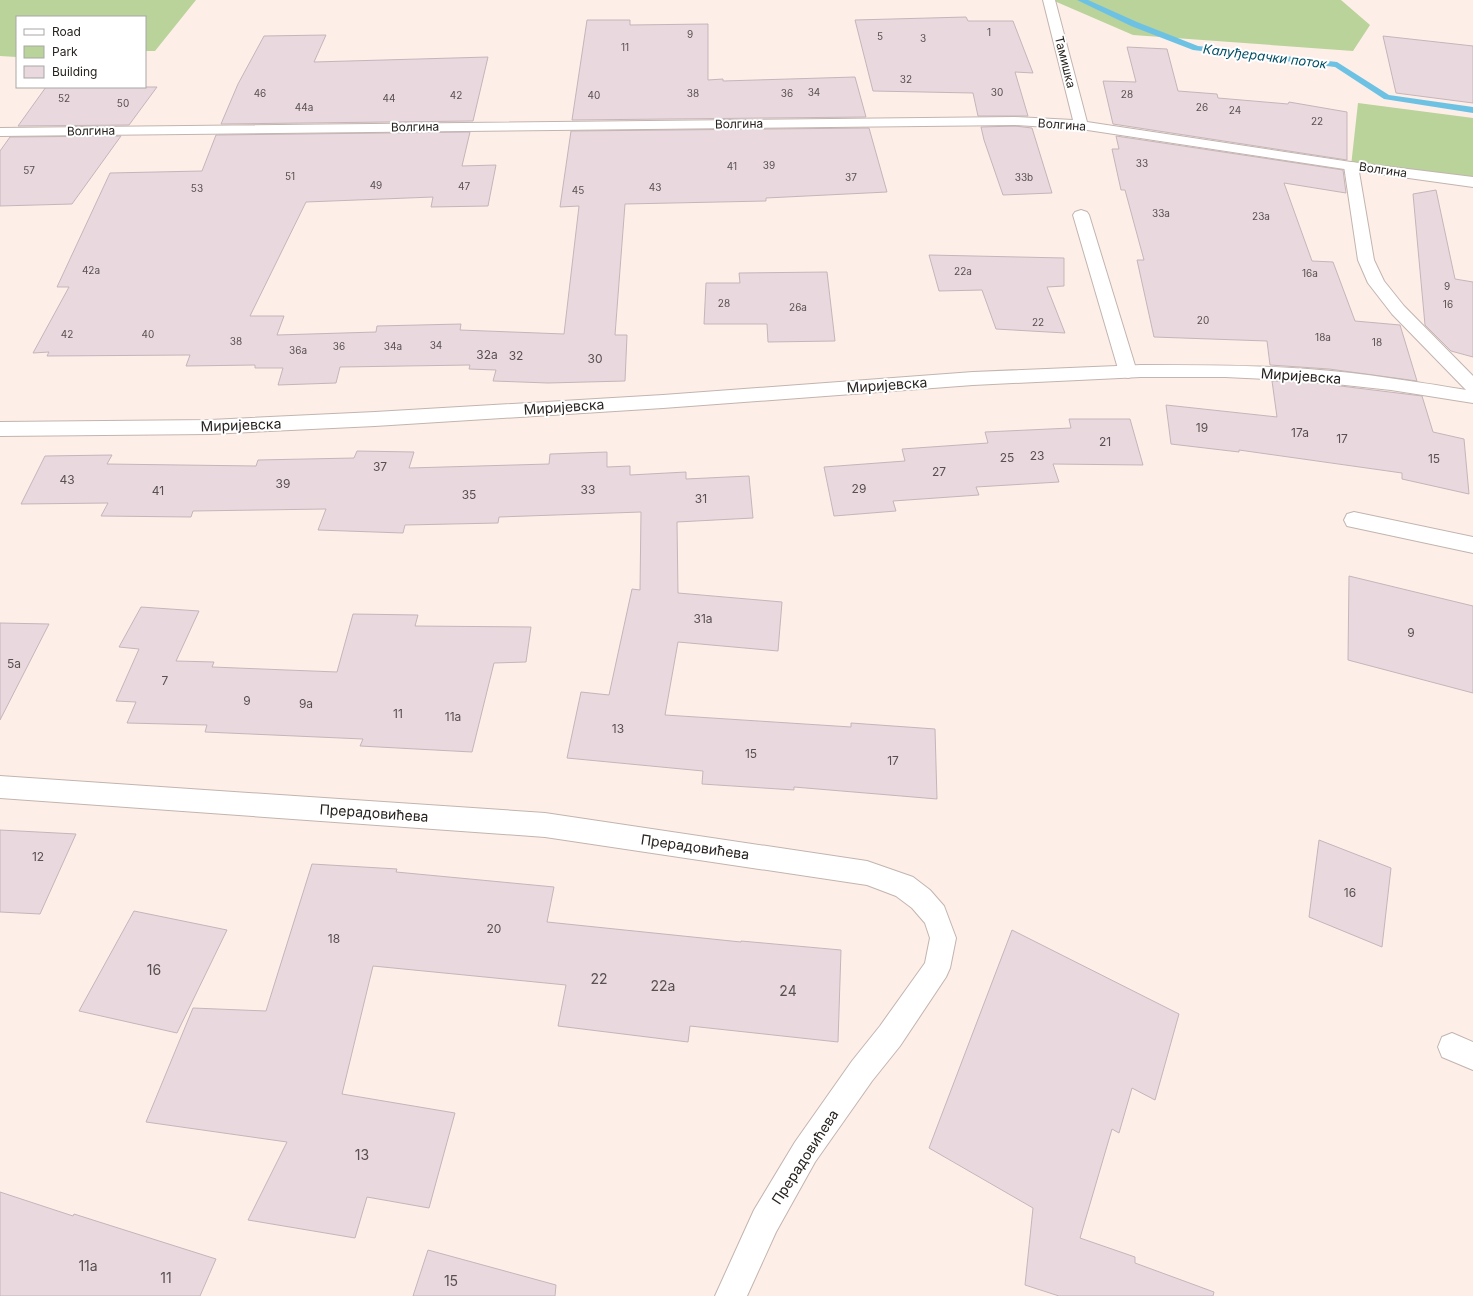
<svg xmlns="http://www.w3.org/2000/svg" width="1473" height="1296" viewBox="0 0 1473 1296" font-family="Inter,sans-serif">
	<style>
		.green { fill: #b9d39a }
		.lines { fill: none; stroke-linecap: round; stroke-linejoin: round }
		.stream { fill: #6dc2e4; fill-rule: evenodd }
		.building { fill: #e9d8de; stroke: #c5b5ba }
		.lane-casing { stroke: #c2b4ae; stroke-width: 2 }
		.street-casing { stroke: #c2b4ae; stroke-width: 2 }
		.lane { fill: #fff; fill-rule: evenodd }
		.street { fill: #fff; fill-rule: evenodd }
		.labels { text-anchor: middle; stroke-width: 4; stroke-linejoin: round; paint-order: stroke }
		.far-number-label { font-size: 10px; fill: #585050 }
		.far-street-label { font-size: 12px; fill: #282320; stroke: #fff }
		.number-label { font-size: 12px; fill: #585050 }
		.far-water-label { font-size: 13px; font-style: italic; fill: #004e65; stroke: #fff }
		.street-label { font-size: 14px; fill: #282320; stroke: #fff }
		.near-number-label { font-size: 14px; fill: #585050 }
	</style>
	<rect width="100%" height="100%" fill="#feeee8"/>
	<path class="green" d="M0,0h196l-41,51h-10v-34h-128v40l-17,-1z
		M1052,0h289l29,25 -17,26 -220,-16z
		M1358,103l115,15v64l-122,-16z"/>
	<g class="lines">
		<path class="stream" d="M1077,0h11l49,22 61,24 139,16 52,33 84,12v6l-89,-14 -49,-32 -142,-17 -62,-24z"/>
	</g>
	<path class="building" d="M966,17l2,4h45l20,52 -18,-1 13,44h-50l-5,-23 -100,-2 -18,-71z
		M587,20h43v5l78,-1v56l15,-1v2l132,-4 11,40 -294,3z
		M326,35l-12,27 174,-5 -15,64 -252,3 17,-40 26,-48z
		M1383,36l90,10v57l-77,-10z
		M1127,47l40,2 11,42 39,3 1,4 70,6 1,-2 58,10v48l-234,-36 -10,-43 33,1z
		M46,87h111l-28,38 -111,1z
		M1015,126l17,2 20,65 -49,2 -19,-55 -3,-13z
		M869,128l18,64 -121,6v3l-141,3 -10,131h12l-2,46 -77,2 -55,-2 3,-11 -27,-1 1,-4 -130,2 -4,16 -58,2 5,-17h-28v-3l-69,1 4,-11 -143,1 2,-4 -16,1 36,-66h-12l53,-114 92,-2 14,-36 254,-3 -8,34 34,-1 -8,41 -57,1 2,-10 -127,5 -56,114h34l-7,19 99,-3 1,-6 84,-2 -1,6 104,4 15,-128 -19,1 11,-76z
		M121,136l-49,68 -72,2v-55l10,-14z
		M1116,136l227,34 3,23 -62,-10 28,78 21,1 22,59 45,4 17,56 -88,-12 -59,-4 -3,-24 -113,-4 -17,-77h7l-19,-70h-4l-9,-41h7z
		M1436,190l19,89 18,3v75l-22,-6 -26,-26 -12,-131z
		M929,255l135,3v28l-17,1 18,46 -69,-4 -14,-39 -43,1z
		M827,272l8,69 -67,1 -1,-18h-63l2,-41h34l-1,-10z
		M1272,381l36,1 114,14 11,36 31,7 5,55 -67,-15v-6l-163,-23v2l-68,-8 -5,-39 111,12z
		M1069,419h61l13,46 -90,-1 6,18 -83,5 3,8 -86,6 3,10 -62,5 -10,-49 81,-6 -3,-12 86,-6 -3,-11 86,-4z
		M357,451l57,1 -5,16 140,-4 1,-10 57,-2v15l23,-1v9l56,-3v7l63,-3 4,42 -76,4 1,71 104,9 -4,49 -100,-9 -13,73 186,12v-4l84,6 2,70 -143,-12v3l-92,-6 1,-13 -136,-13 14,-66 28,3 23,-106 8,1 1,-78 -142,5 -1,6 -93,2 -2,8 -85,-3 8,-21 -133,2 -2,6 -90,-1 7,-13 -87,1 24,-48 67,-1 -5,9 149,2 2,-6 96,-2z
		M1349,576l124,30v87l-125,-33z
		M141,607l58,4 -23,50 38,1 -2,5 125,5 16,-58 65,1 -3,11 116,1 -5,35 -32,1 -22,89 -112,-6 3,-7 -158,-7 2,-7 -80,-2 9,-21 -20,-1 23,-52 -20,-2z
		M0,623l49,1 -49,96z
		M0,830l76,4 -36,80 -40,-2z
		M1319,840l72,28 -9,79 -73,-30z
		M312,864l85,5 -1,3 158,15 -7,35 194,20v-1l100,9 -3,92 -148,-16 -2,16 -130,-16 8,-41 -193,-19 -31,128 113,19 -26,95 -62,-11 -12,41 -107,-18 39,-78 -141,-20 47,-114 73,3z
		M134,911l93,19 -50,103 -98,-22z
		M1012,930l167,84 -24,86 -23,-12 -13,45 -7,-4 -32,109 55,19v6l79,29 -1,4h-154l-34,-11 8,-77 -104,-60z
		M0,1192l73,24 1,-2 142,45 -16,37h-200z
		M428,1250l128,35 -1,11h-142z"/>
	<g class="lines">
		<g class="lane-casing">
			<path id="lane" d="M1351,162l5,1 2,3 16,94 10,21 20,25 69,70v17l-6,-2 -75,-77 -24,-31 -10,-23 -14,-94 2,-3z
				M1081,210l6,2 2,3 48,157 -3,4 -6,2 -6,-2 -3,-4 -46,-157 2,-3z"/>
		</g>
		<g class="street-casing">
			<path id="street" d="M1043,0h12l32,122 264,40 122,15v10l-122,-17 -270,-41 -66,-4 -1015,11v-8l1015,-11 58,3z
				M1141,365c55,0 111,0 167,4 55,4 110,13 165,22v12l-82,-13 -83,-9 -83,-4h-84l-168,8 -310,23 -288,18 -165,8 -210,2v-14l210,-2 165,-8 288,-17 310,-23z
				M1354,512l119,25v16l-126,-27 -3,-6 3,-6z
				M0,776l545,37 322,48 46,16 17,13 14,16 12,32 -6,30 -4,9 -46,69 -28,35 -57,81 -39,70 -29,64h-32l39,-86 41,-68 57,-81 28,-35 45,-63 5,-25 -5,-15 -13,-15 -16,-12 -29,-11 -322,-48 -545,-39z
				M1452,1033l21,9v28l-31,-13 -4,-10 4,-10z"/>
		</g>
		<use href="#lane" class="lane"/>
		<use href="#street" class="street"/>
	</g>
	<g class="labels">
		<g class="far-number-label">
			<text x="989" y="36">1</text>
			<text x="690" y="38">9</text>
			<text x="880" y="40">5</text>
			<text x="923" y="42">3</text>
			<text x="625" y="51">11</text>
			<text x="906" y="83">32</text>
			<text x="814" y="96">34</text>
			<text x="997" y="96">30</text>
			<text x="260" y="97">46</text>
			<text x="693" y="97">38</text>
			<text x="787" y="97">36</text>
			<text x="1127" y="98">28</text>
			<text x="456" y="99">42</text>
			<text x="594" y="99">40</text>
			<text x="64" y="102">52</text>
			<text x="389" y="102">44</text>
			<text x="123" y="107">50</text>
			<text x="304" y="111">44a</text>
			<text x="1202" y="111">26</text>
			<text x="1235" y="114">24</text>
			<text x="1317" y="125">22</text>
			<text x="1142" y="167">33</text>
			<text x="769" y="169">39</text>
			<text x="732" y="170">41</text>
			<text x="29" y="174">57</text>
			<text x="290" y="180">51</text>
			<text x="851" y="181">37</text>
			<text x="1024" y="181">33b</text>
			<text x="376" y="189">49</text>
			<text x="464" y="190">47</text>
			<text x="655" y="191">43</text>
			<text x="197" y="192">53</text>
			<text x="578" y="194">45</text>
			<text x="1161" y="217">33a</text>
			<text x="1261" y="220">23a</text>
			<text x="91" y="274">42a</text>
			<text x="963" y="275">22a</text>
			<text x="1310" y="277">16a</text>
			<text x="1447" y="290">9</text>
			<text x="724" y="307">28</text>
			<text x="1448" y="308">16</text>
			<text x="798" y="311">26a</text>
			<text x="1203" y="324">20</text>
			<text x="1038" y="326">22</text>
			<text x="67" y="338">42</text>
			<text x="148" y="338">40</text>
			<text x="1323" y="341">18a</text>
			<text x="236" y="345">38</text>
			<text x="1377" y="346">18</text>
			<text x="436" y="349">34</text>
			<text x="339" y="350">36</text>
			<text x="393" y="350">34a</text>
			<text x="298" y="354">36a</text>
		</g>
		<g class="far-street-label">
			<text transform="translate(1065 62) rotate(76)" y="4">Тамишка</text>
			<text transform="translate(739 124) rotate(-1)" y="4">Волгина</text>
			<text transform="translate(1062 125) rotate(4)" y="4">Волгина</text>
			<text transform="translate(415 127) rotate(-1)" y="4">Волгина</text>
			<text transform="translate(91 131) rotate(-1)" y="4">Волгина</text>
			<text transform="translate(1383 170) rotate(8)" y="4">Волгина</text>
		</g>
		<g class="number-label">
			<text x="487" y="359">32a</text>
			<text x="516" y="360">32</text>
			<text x="595" y="363">30</text>
			<text x="1202" y="432">19</text>
			<text x="1300" y="437">17a</text>
			<text x="1342" y="443">17</text>
			<text x="1105" y="446">21</text>
			<text x="1037" y="460">23</text>
			<text x="1007" y="462">25</text>
			<text x="1434" y="463">15</text>
			<text x="380" y="471">37</text>
			<text x="939" y="476">27</text>
			<text x="67" y="484">43</text>
			<text x="283" y="488">39</text>
			<text x="859" y="493">29</text>
			<text x="588" y="494">33</text>
			<text x="158" y="495">41</text>
			<text x="469" y="499">35</text>
			<text x="701" y="503">31</text>
			<text x="703" y="623">31a</text>
			<text x="1411" y="637">9</text>
			<text x="14" y="668">5a</text>
			<text x="165" y="685">7</text>
			<text x="247" y="705">9</text>
			<text x="306" y="708">9a</text>
			<text x="398" y="718">11</text>
			<text x="453" y="721">11a</text>
			<text x="618" y="733">13</text>
			<text x="751" y="758">15</text>
			<text x="893" y="765">17</text>
			<text x="38" y="861">12</text>
			<text x="1350" y="897">16</text>
			<text x="494" y="933">20</text>
			<text x="334" y="943">18</text>
		</g>
		<g class="far-water-label">
			<text transform="translate(1265 56) rotate(7)" y="5">Калуђерачки поток</text>
		</g>
		<g class="street-label">
			<text transform="translate(1301 376) rotate(4)" y="5">Миријевска</text>
			<text transform="translate(887 385) rotate(-4)" y="5">Миријевска</text>
			<text transform="translate(564 407) rotate(-4)" y="5">Миријевска</text>
			<text transform="translate(241 425) rotate(-2)" y="5">Миријевска</text>
			<text transform="translate(374 813) rotate(4)" y="5">Прерадовићева</text>
			<text transform="translate(695 847) rotate(8)" y="5">Прерадовићева</text>
			<text transform="translate(805 1157) rotate(-57)" y="5">Прерадовићева</text>
		</g>
		<g class="near-number-label">
			<text x="154" y="975">16</text>
			<text x="599" y="984">22</text>
			<text x="663" y="991">22a</text>
			<text x="788" y="996">24</text>
			<text x="362" y="1160">13</text>
			<text x="88" y="1271">11a</text>
			<text x="166" y="1283">11</text>
			<text x="451" y="1286">15</text>
		</g>
	</g>
	<rect x="16" y="16" width="130" height="72" fill="#ffffff" stroke="#a9a7a6"/>
	<rect x="24" y="29" width="20" height="6" fill="#ffffff" stroke="#a9a7a6"/>
	<text x="52" y="36" font-size="12" fill="#282320">Road</text>
	<rect x="24" y="46" width="20" height="12" fill="#b9d39a" stroke="#a9a7a6"/>
	<text x="52" y="56" font-size="12" fill="#282320">Park</text>
	<rect x="24" y="66" width="20" height="12" fill="#e9d8de" stroke="#a9a7a6"/>
	<text x="52" y="76" font-size="12" fill="#282320">Building</text>
</svg>
